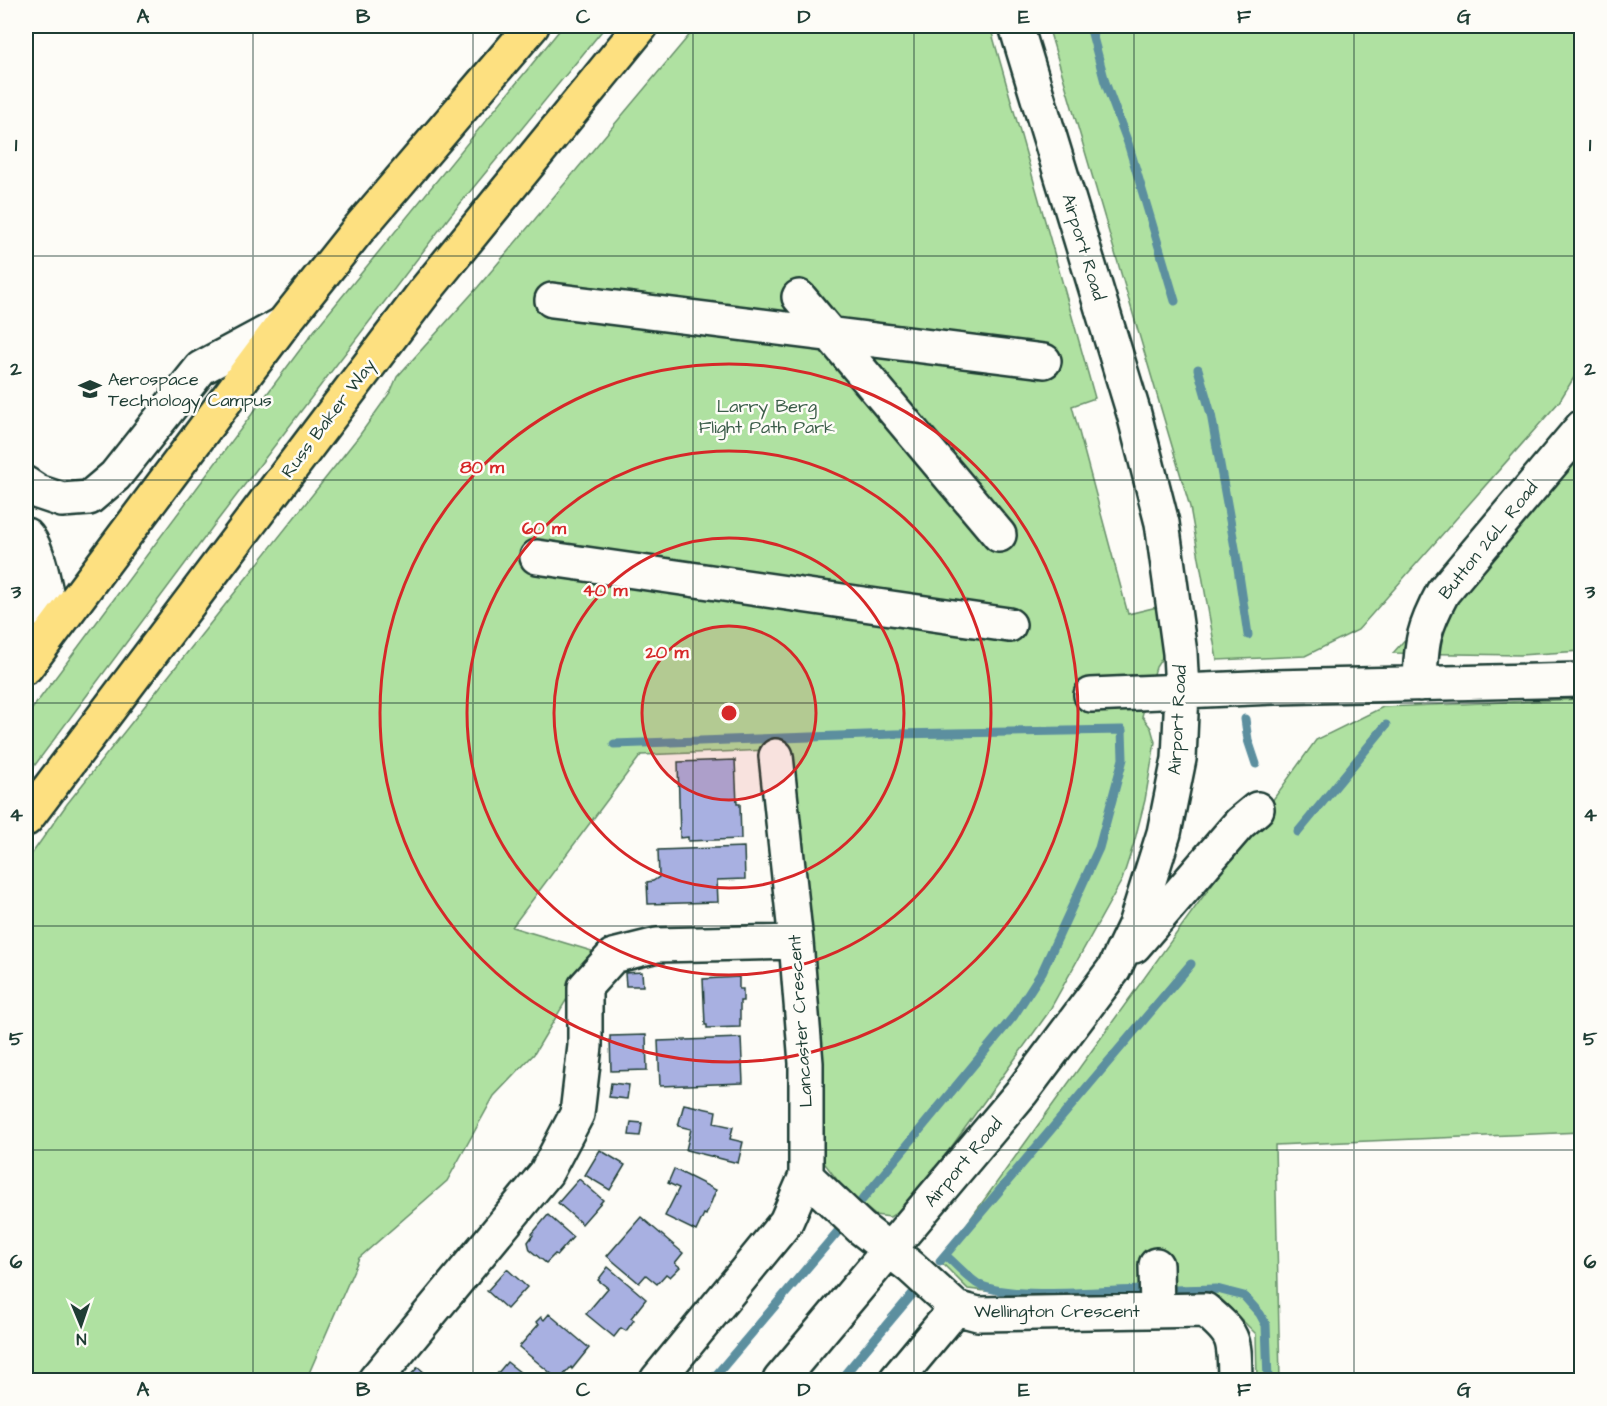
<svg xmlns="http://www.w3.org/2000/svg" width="1607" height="1406" viewBox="0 0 1607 1406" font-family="'Architects Daughter',sans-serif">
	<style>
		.green { fill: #afe1a1; stroke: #678f6a; stroke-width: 1.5 }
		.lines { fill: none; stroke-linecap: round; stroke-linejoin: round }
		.stream { stroke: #5c8f9f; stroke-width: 9 }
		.building { fill: #a8b0e1; stroke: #1f3d34; stroke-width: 1.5 }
		.minor-casing { stroke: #1f3d34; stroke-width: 38 }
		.major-casing { stroke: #1f3d34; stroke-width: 38 }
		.minor { stroke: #fdfcf7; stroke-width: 33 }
		.major { stroke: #fde080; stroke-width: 33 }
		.grid { fill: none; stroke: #1f3d34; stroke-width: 1.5; stroke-opacity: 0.55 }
		.ring { fill: none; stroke: #d62828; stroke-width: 3 }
		.labels { text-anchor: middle; stroke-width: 5; stroke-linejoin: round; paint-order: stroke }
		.street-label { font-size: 18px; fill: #1f3d34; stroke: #fdfcf7 }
		.poi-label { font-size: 18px; fill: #1f3d34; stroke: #fdfcf7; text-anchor: start }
		.park-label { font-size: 18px; fill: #3c5e4a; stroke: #fdfcf7 }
		.centre { fill: #d62828; stroke: #fdfcf7; stroke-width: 3 }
		.ring-label { font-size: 18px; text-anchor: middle; font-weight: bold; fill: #d62828; stroke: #fdfcf7; stroke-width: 5; stroke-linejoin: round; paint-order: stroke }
		.neatline { fill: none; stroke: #1f3d34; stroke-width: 2 }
		.grid-label { font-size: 20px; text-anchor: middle; font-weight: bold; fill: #1f3d34 }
	</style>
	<rect width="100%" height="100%" fill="#fdfcf7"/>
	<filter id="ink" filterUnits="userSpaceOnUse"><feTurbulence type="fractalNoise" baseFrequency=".0167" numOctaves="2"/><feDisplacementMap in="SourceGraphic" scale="12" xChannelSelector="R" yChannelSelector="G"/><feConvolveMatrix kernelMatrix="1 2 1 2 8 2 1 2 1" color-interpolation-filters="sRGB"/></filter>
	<g filter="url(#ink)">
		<path class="green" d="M563,26h43l-156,190 -233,305 -191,256v-60l288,-386z
			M697,26h293l105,372 -23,8 56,208 29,-7 6,42 -1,9 -6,9 -14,49 9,12 4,14 -10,58 -11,43 -12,37 -74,133 -127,176 -18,20 -13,8 -15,-2 -31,-26 -19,-25 -7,-22 -49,-392 -128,5 -129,172 83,25 -61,102 -40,42 -47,85 -88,77 -53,122h-280v-518l41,-58 292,-368 32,-45 6,-14 81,-90z
			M1048,26h533v340l-22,36 -201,228 -53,26 -88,4 -27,-153z
			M1581,432v219l-61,4 -127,-2 152,-172z
			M1581,699v433l-306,13 5,235h-23l-1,-46 -37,-37 -171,1 -80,-9 -28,-28 376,-521 67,-33z"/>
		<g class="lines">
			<path class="stream" d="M1090,26l15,56 23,61 47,158
				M1198,369l13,45 24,134 13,87
				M1245,719l3,21 8,24
				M614,744l280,-10 228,-4 1,29 -24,89 -57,124 -29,45 -151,183
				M1298,832l88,-107
				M945,1255c9,7 26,26 35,30 33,15 122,6 161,5
				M940,1261l251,-297
				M1174,1290l43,-1 27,7 16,18 6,11 2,55
				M712,1380l128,-151
				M840,1380l75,-89"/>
		</g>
		<path class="building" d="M735,760l2,44h3l1,35 -53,2v-4l-8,1 -2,-76z
			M744,847l1,32 -28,1 1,22 -70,2 -1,-22 6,-1 6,-4 -1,-27z
			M642,972l1,14h-17l-1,-13z
			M739,977v12h4v12h-3v26l-33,1v-3h-2l-2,-46z
			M646,1035l1,35 -36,1 -1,-35z
			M741,1038l2,45 -83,3 -2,-45z
			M611,1083l18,2 -2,14 -18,-2z
			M684,1104l32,7 -2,12 19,4 -3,12 13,3 -5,21 -52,-13 5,-21 -13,-3z
			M631,1122l11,1 -2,13 -11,-1z
			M600,1150l25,15 -15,25 -25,-15z
			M674,1169l42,21 -10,25 -2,-1 -8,17 -31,-15 14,-28 -11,-5z
			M579,1179l24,21 -21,24 -24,-21z
			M548,1215l25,22 -16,18 -2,-1 -9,9 -16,-13 -2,-8 5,-7 -1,-1z
			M641,1217l42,36 -8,10 5,4 -10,10 -4,-3 -9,10 -11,-9 -7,8 -32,-27z
			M608,1267l38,32 -15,19 3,2 -8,11 -5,-3 -7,9 -28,-23 22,-26 -10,-8z
			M507,1269l20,18 -20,22 -20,-18z
			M549,1314l40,34 -17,21 -1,-2 -12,13 -40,-33 20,-23 -3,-2 5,-5 3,3z
			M507,1362l23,18h-38z
			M418,1367l15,13h-27z"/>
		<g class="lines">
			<g class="minor-casing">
				<path id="minor" d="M799,297l200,238
					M552,300l492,61
					M26,484l12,8 24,8 27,-2 26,-22 86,-108 82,-44
					M26,535c15,15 22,72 27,95
					M537,557l472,68
					M1420,684c1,-42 3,-55 23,-92l139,-165
					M1091,695l183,-8 308,-7
					M1134,946l106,-123 17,-14
					M806,1176l55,52 50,39 45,41 22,6 227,-4c32,26 29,31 30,70
					M1156,1265l1,46
					M375,1380l171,-207 31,-59 8,-68v-59l28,-31 44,-11 139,-3
					M657,1380l129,-158 20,-46v-113l-10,-121 -20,-186
					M780,1380l241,-287 93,-124 21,-44 29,-92 15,-74 3,-68 -2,-38 -18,-130 -28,-109 -118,-388
					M896,1380l60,-72"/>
			</g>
			<g class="major-casing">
				<path id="major" d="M26,667l257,-343 74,-93 175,-205
					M26,819l399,-528 216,-265"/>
			</g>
			<use href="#minor" class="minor"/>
			<use href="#major" class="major"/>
		</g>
	</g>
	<path class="grid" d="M253,26v1354M473,26v1354M693,26v1354M914,26v1354M1134,26v1354M1354,26v1354M26,256h1556M26,480h1556M26,703h1556M26,926h1556M26,1150h1556"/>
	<circle cx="729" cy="713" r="87" fill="#d62828" fill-opacity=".12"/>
	<g class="ring">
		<circle cx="729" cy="713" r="87"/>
		<circle cx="729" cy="713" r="175"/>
		<circle cx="729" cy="713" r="262"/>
		<circle cx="729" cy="713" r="349"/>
	</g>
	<defs>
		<g id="university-bare" transform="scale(1.8)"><path d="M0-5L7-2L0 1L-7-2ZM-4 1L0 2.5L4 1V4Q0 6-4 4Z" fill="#1f3d34" stroke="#fdfcf7" stroke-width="2.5" paint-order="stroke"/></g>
	</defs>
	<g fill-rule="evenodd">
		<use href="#university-bare" x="90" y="389"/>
	</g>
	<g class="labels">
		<g class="street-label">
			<text transform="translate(1084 247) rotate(73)" y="6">Airport Road</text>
			<text transform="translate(328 418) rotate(-53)" y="6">Russ Baker Way</text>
			<text transform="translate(1488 540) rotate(-51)" y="6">Button 26L Road</text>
			<text transform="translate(1177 720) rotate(-87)" y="6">Airport Road</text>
			<text transform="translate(800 1021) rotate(-94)" y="6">Lancaster Crescent</text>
			<text transform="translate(963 1162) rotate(-50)" y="6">Airport Road</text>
			<text x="1057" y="1317">Wellington Crescent</text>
		</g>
		<g class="poi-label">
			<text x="108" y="385">Aerospace<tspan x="108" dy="21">Technology Campus</tspan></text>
		</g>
		<g class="park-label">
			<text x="767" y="412">Larry Berg<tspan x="767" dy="21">Flight Path Park</tspan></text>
		</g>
	</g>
	<circle cx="729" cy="713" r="9" class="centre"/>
	<g class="ring-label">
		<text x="482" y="473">80 m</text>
		<text x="544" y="534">60 m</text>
		<text x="605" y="596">40 m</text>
		<text x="667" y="658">20 m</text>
	</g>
	<rect width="1607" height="1406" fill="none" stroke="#fdfcf7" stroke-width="66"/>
	<g transform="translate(81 1325) rotate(178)" stroke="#fdfcf7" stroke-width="4.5" paint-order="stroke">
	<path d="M0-4.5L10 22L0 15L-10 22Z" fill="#1f3d34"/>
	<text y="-9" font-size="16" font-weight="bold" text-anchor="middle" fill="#1f3d34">N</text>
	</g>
	<rect x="33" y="33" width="1541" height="1340" class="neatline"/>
	<g class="grid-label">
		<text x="143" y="23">A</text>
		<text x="363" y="23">B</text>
		<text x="583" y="23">C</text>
		<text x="804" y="23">D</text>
		<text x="1024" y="23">E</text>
		<text x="1244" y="23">F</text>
		<text x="1464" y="23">G</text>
		<text x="16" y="151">1</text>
		<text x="1590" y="151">1</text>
		<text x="16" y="375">2</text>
		<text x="1590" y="375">2</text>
		<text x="16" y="598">3</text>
		<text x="1590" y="598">3</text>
		<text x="16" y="821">4</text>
		<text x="1590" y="821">4</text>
		<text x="16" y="1045">5</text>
		<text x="1590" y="1045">5</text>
		<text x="16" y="1268">6</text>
		<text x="1590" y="1268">6</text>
		<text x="143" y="1396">A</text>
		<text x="363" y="1396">B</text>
		<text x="583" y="1396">C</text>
		<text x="804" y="1396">D</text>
		<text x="1024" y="1396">E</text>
		<text x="1244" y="1396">F</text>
		<text x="1464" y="1396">G</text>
	</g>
</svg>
